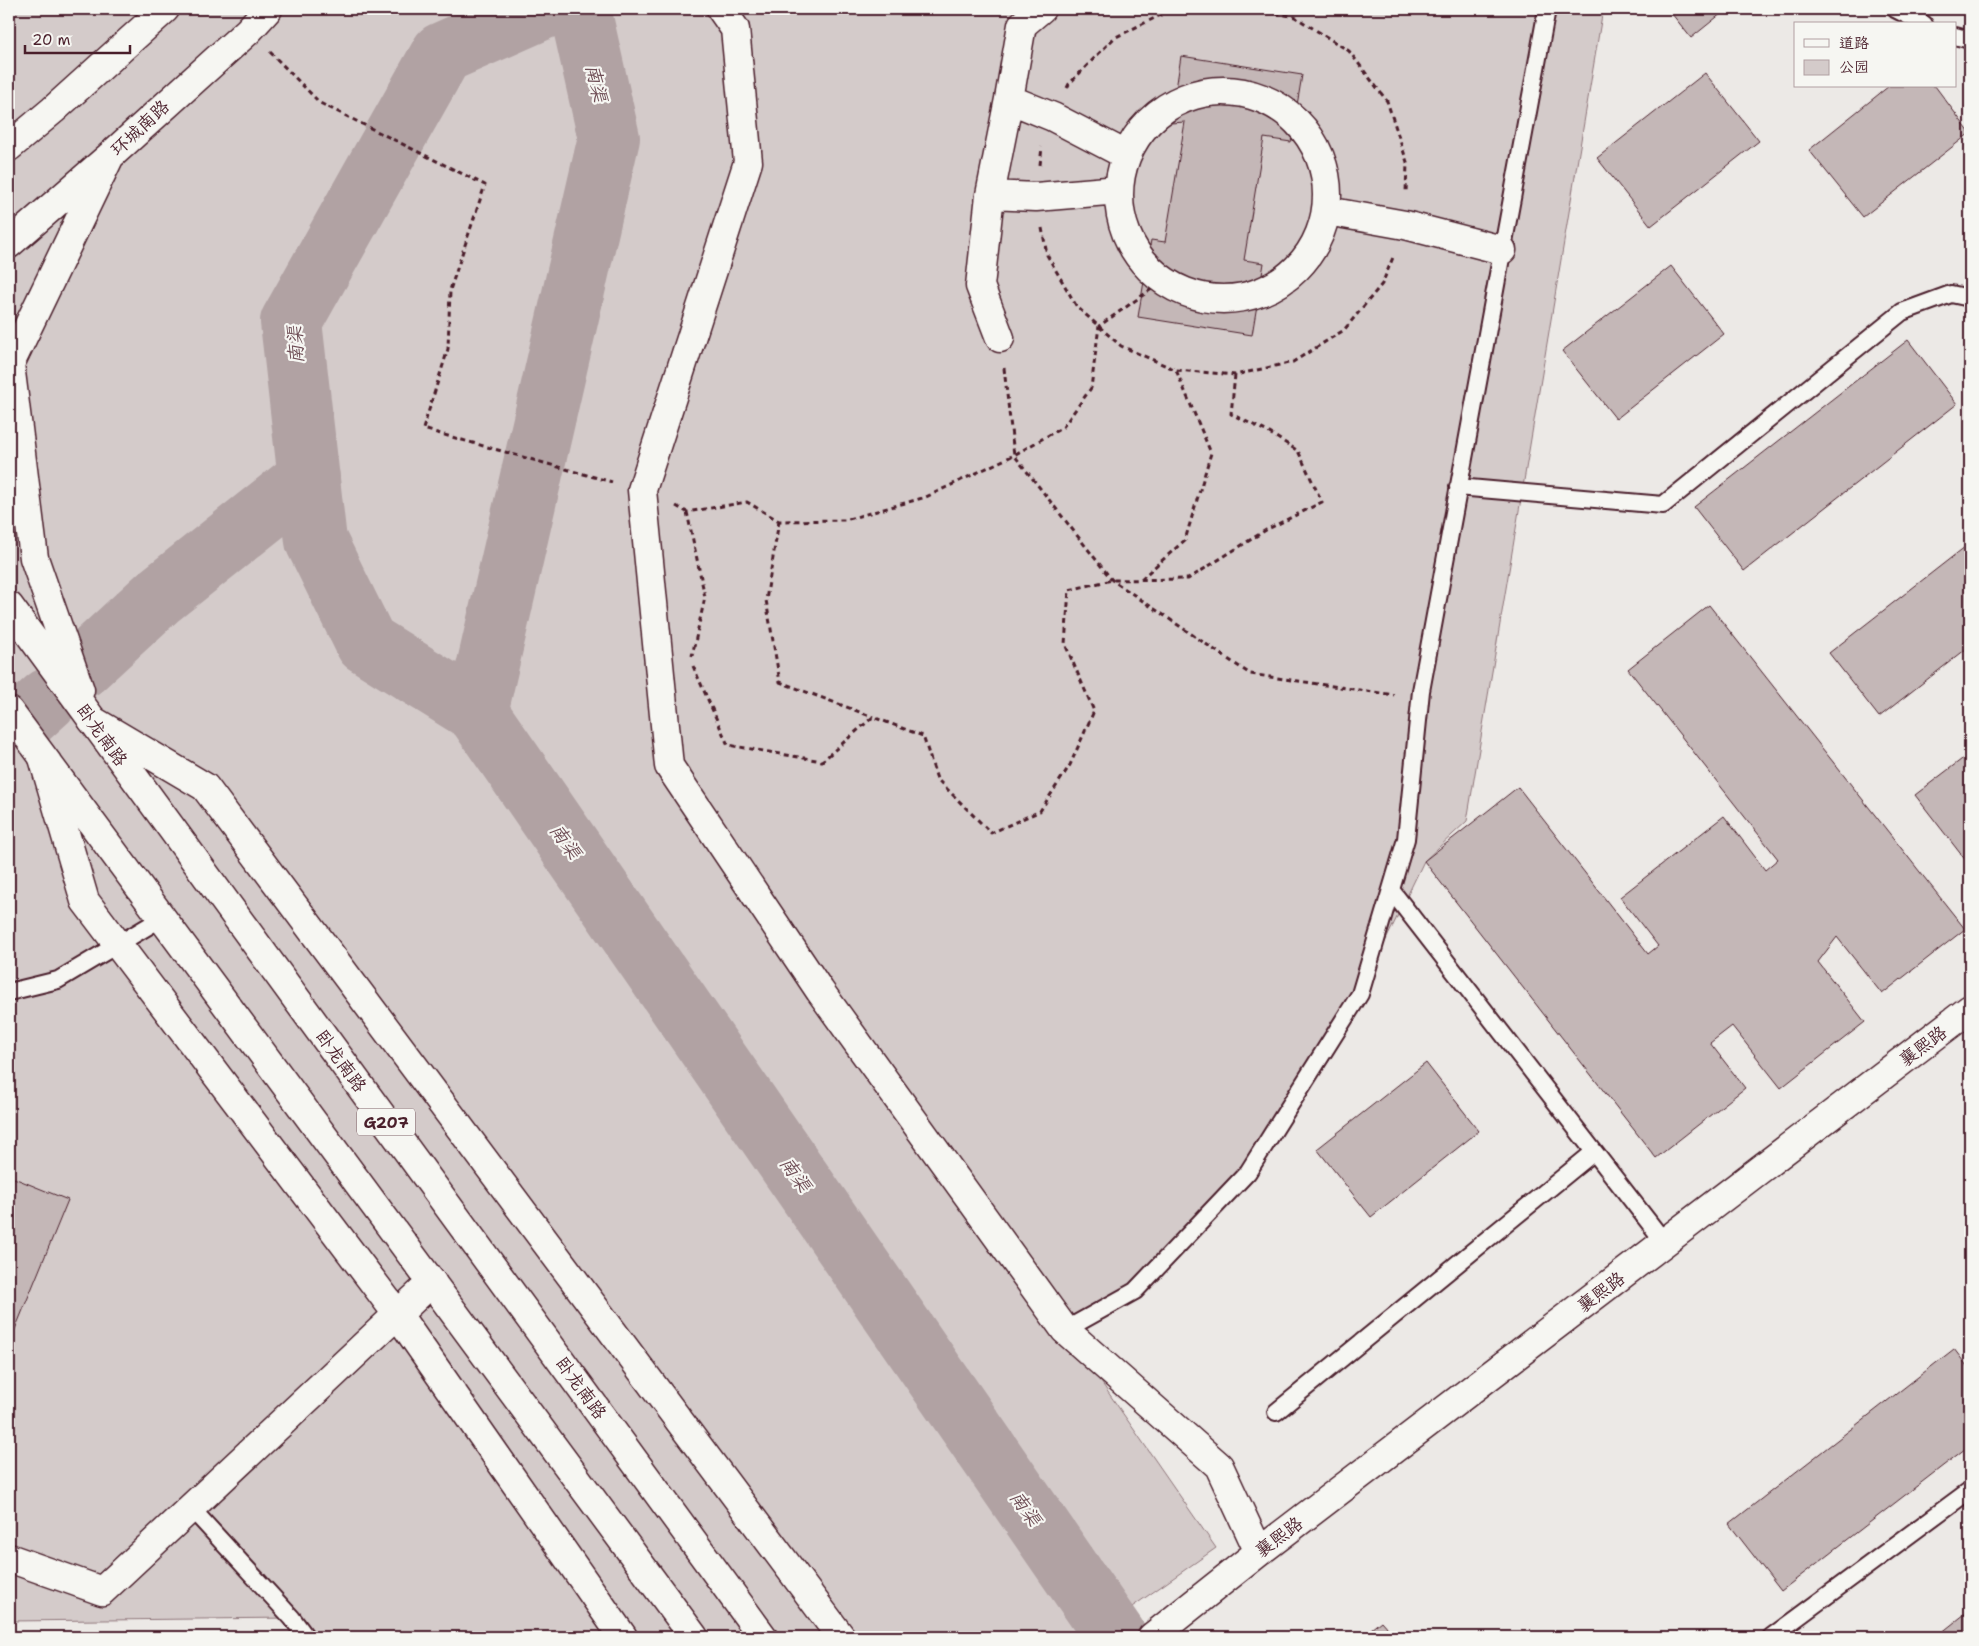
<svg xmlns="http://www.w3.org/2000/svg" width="1979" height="1646" viewBox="0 0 1979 1646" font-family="'Shantell Sans','LXGW WenKai TC',sans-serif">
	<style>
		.green { fill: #d4cbca; stroke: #8f757a }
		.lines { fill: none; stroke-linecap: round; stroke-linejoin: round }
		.river { stroke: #b1a2a3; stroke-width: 62 }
		.building { fill: #c4b7b7; stroke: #4a1f2b }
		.lane-casing { stroke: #4a1f2b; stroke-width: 20 }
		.street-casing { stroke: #4a1f2b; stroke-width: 31 }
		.secondary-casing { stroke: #4a1f2b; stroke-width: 31 }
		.highway-casing { stroke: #4a1f2b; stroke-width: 31 }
		.path { stroke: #4a1f2b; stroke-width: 3; stroke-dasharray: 5 4; stroke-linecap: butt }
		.lane { stroke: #f6f6f2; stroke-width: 16 }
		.street { stroke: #f6f6f2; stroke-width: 28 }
		.secondary { stroke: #f6f6f2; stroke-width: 28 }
		.highway { stroke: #f6f6f2; stroke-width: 28 }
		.labels { text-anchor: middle; stroke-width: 4.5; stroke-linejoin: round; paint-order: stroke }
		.shield { fill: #f6f6f2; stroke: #7e6067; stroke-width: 1 }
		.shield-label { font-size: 16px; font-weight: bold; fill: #4a1f2b }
		.street-label { font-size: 18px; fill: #4a1f2b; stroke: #f6f6f2 }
		.water-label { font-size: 19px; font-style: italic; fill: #6e4d55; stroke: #f6f6f2 }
	</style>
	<rect width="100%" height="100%" fill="#ece9e6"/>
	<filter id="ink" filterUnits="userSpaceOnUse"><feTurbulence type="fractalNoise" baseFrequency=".02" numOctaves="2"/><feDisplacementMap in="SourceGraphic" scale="10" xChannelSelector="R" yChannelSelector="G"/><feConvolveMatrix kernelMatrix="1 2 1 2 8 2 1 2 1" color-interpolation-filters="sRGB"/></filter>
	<g filter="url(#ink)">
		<path class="green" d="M9,9h1594l-136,812 -43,40 -64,133 -112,178 -113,119 -70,39 151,218 -127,89h-783l-14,-19 -283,3z"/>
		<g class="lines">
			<path class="river" d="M580,9l29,129 -132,574 639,925
				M81,668l77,-71 151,-120
				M477,712l-111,-69 -50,-102 -25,-219 151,-269 100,-44
				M27,718l21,-19"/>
		</g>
		<path class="building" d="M1668,9h59l-36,29z
			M1181,56l121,19 -11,67 -27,-4 -20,122 20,3 -12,72 -114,-18 13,-77 14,2 20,-120 -14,1z
			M1705,73l54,68 -108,85 -54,-68z
			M1889,86h46l35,47 -107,84 -54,-67z
			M1671,266l53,68 -108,85 -54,-68z
			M1908,340l49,64 -213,167 -50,-64z
			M1970,543v103l-91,71 -50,-64z
			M1709,605l256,324 -83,65 -45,-57 -19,25 47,60 -84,66 -49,-62 -22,17 35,45 -89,70 -232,-297 94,-74 130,167 10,-8 -38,-49 104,-81 41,54 13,-11 -150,-190z
			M1970,753v113l-55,-71z
			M1426,1063l53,68 -108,86 -54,-68z
			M9,1176l59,24 -59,144z
			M1954,1349l16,21v75l-189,146 -52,-67z
			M1970,1610v27h-34z
			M1381,1621l14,16h-34z"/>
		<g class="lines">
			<g class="lane-casing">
				<path id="lane" d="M1895,9l29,15
					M1955,36l15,4
					M1458,487l205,18 239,-193 49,-18 19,4
					M1391,890l274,353
					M9,992l49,-12 104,-62
					M1065,1330l70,-39 113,-119 112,-178 46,-155 15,-148 126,-682
					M1276,1412l318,-260
					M191,1508l101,110 14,19
					M1771,1637l199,-147"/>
			</g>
			<g class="street-casing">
				<path id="street" d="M721,9l14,20 13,133 -106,328 27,276 151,225 245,339 154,136 40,86
					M1041,9l-19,16 -13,74 44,18 73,38
					M1119 195a104 104 0 1 1 208 0a104 104 0 1 1-208 0Z
					M990,195l19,-96
					M1327,211l78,14 97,25
					M1000,338l-20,-52 10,-91 46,2 83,-7
					M9,1558l93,33 330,-309
					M1152,1637l107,-85 711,-543"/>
			</g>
			<g class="secondary-casing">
				<path id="secondary" d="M92,720l113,67 636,850
					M43,758l42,143 313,414 225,322"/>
			</g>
			<g class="highway-casing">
				<path id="highway" d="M9,147l44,-37 112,-101
					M9,244l101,-88 138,-125 20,-22
					M9,606l754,1031
					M80,690l-46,-132 -24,-194 100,-208
					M9,711l685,926"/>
			</g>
			<path class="path" d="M1258,9l37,8 54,34 38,50 20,61 -1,31
				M270,52l50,51 165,82 -35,105 -2,59 -25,80 189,53
				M1067,88l2,-4 45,-46 57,-28 12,-1
				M1040,165l2,-18
				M1042,228l5,27 30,52 44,39 55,24 59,5 58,-13 51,-32 38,-46 12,-29
				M1004,368l10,87 98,125 138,94 144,21
				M676,506l11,6 60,-10 32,19 66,-1 81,-23 88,-42 49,-28 28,-39 8,-62 64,-45
				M687,512l18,85 -13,59
				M779,521l-13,79 14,82 93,35
				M1141,579l44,-39 26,-87 -35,-83
				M693,666l35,79 94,16 51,-44 50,19 14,43 54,54 49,-22 30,-46 24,-54 -29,-67 4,-54 43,-10 76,-1 78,-49 56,-28 -24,-51 -30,-19 -37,-18 4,-39"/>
			<use href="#lane" class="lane"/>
			<use href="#street" class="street"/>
			<use href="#secondary" class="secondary"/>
			<use href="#highway" class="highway"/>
		</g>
	</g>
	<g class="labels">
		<rect class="shield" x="357" y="1108.5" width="58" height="27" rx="4"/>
		<g class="shield-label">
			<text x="386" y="1128">G207</text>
		</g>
		<g class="street-label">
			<text transform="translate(140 128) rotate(-43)" y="6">环城南路</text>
			<text transform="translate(102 735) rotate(54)" y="6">卧龙南路</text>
			<text transform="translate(1923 1046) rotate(-37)" y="6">襄熙路</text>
			<text transform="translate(341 1061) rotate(54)" y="6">卧龙南路</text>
			<text transform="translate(1601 1292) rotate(-37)" y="6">襄熙路</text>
			<text transform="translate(581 1388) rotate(54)" y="6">卧龙南路</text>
			<text transform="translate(1279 1537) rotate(-37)" y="6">襄熙路</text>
		</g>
		<g class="water-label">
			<text transform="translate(597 83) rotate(77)" y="7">南渠</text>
			<text transform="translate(295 345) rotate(-93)" y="7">南渠</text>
			<text transform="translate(566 841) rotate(55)" y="7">南渠</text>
			<text transform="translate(796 1174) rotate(55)" y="7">南渠</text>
			<text transform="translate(1026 1508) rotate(55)" y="7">南渠</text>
		</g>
	</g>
	<rect width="1979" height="1646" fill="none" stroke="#f6f6f2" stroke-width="30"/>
	<rect x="15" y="15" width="1949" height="1616" fill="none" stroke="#4a1f2b" stroke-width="2" filter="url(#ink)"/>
	<rect x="1794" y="22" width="162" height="65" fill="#f6f6f2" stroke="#b1a0a2"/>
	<rect x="1804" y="39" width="25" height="8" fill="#f6f6f2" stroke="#b1a0a2"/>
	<text x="1839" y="48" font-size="15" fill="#4a1f2b">道路</text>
	<rect x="1804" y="60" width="25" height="15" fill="#d4cbca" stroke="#b1a0a2"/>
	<text x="1839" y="72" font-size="15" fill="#4a1f2b">公园</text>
	<path d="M25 45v8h105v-8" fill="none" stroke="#4a1f2b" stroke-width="2.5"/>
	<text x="32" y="45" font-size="15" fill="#4a1f2b" stroke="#f6f6f2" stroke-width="4" paint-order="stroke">20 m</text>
</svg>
